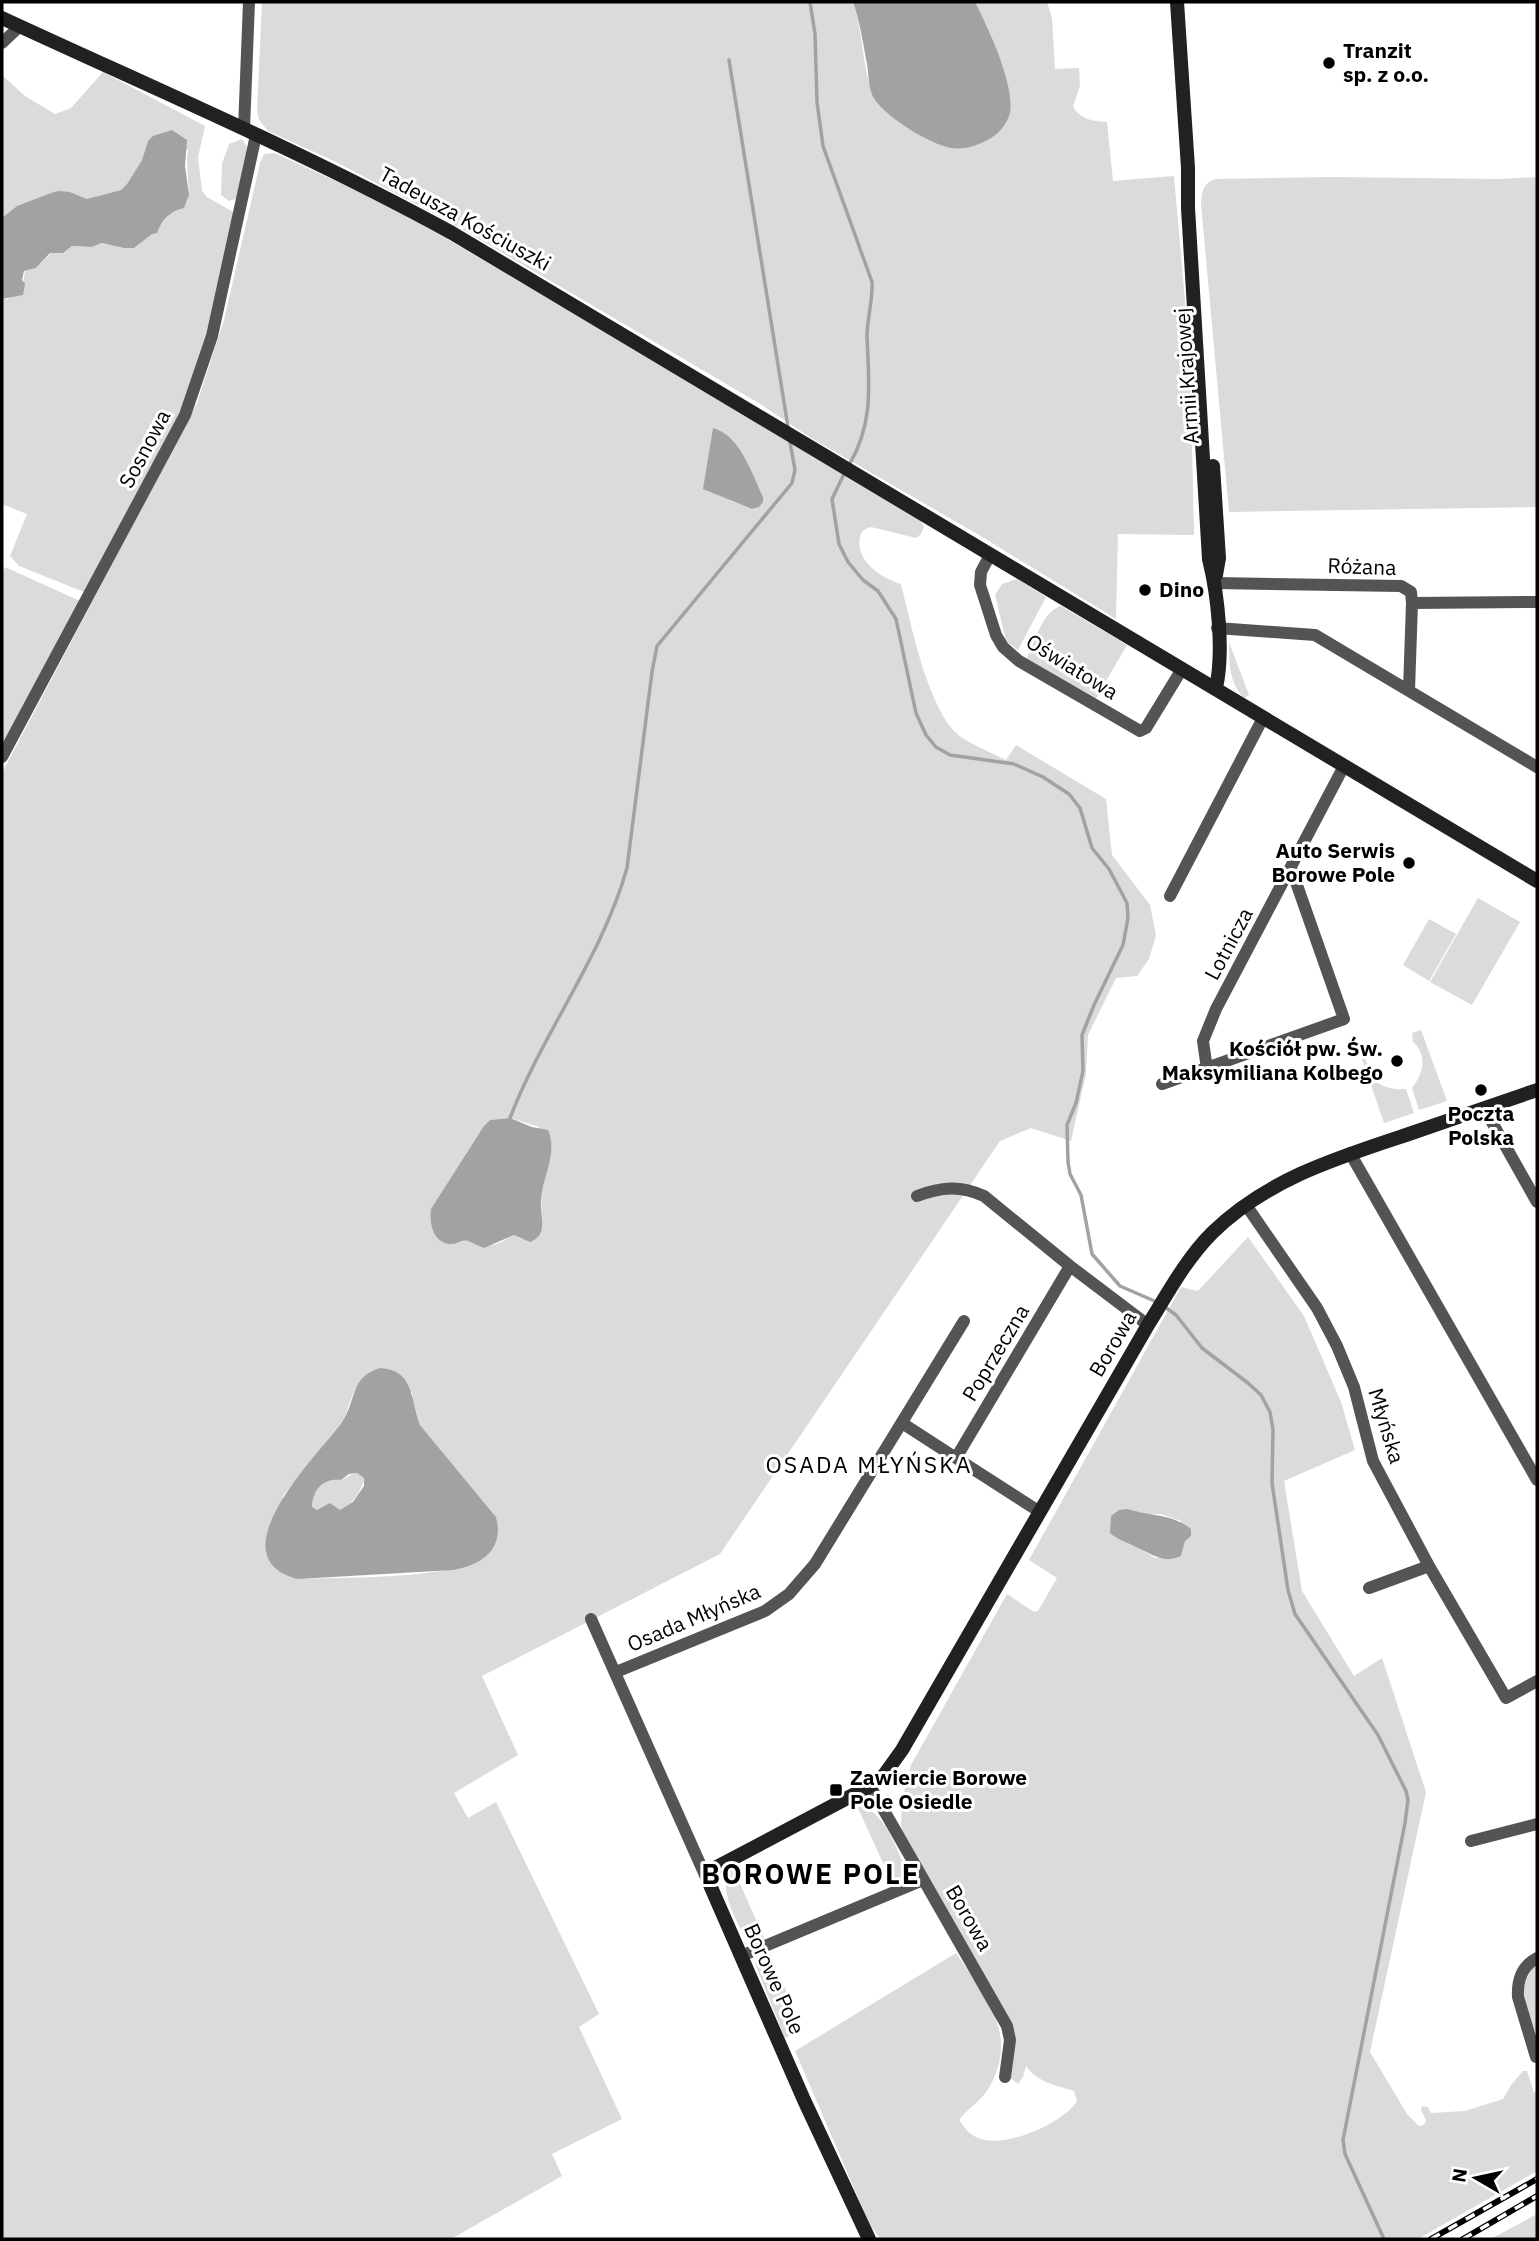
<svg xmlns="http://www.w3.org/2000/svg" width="1539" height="2241" viewBox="0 0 1539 2241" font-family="'IBM Plex Sans',sans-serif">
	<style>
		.green { fill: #dbdbdb; fill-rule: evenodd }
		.water { fill: #a2a2a2; fill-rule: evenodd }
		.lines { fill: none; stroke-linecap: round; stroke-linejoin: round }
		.stream { stroke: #a2a2a2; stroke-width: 3.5 }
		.street { stroke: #545454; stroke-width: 12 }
		.secondary { stroke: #212121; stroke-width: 14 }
		.rail-casing { stroke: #000; stroke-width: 6 }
		.rail { stroke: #fff; stroke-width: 3.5; stroke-dasharray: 10; stroke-linecap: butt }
		.poi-dot { fill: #000; stroke: #fff; stroke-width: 2.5 }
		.labels { text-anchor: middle; stroke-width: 6; stroke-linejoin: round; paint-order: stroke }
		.poi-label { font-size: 21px; font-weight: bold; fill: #000; stroke: #fff; text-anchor: start }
		.street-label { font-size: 21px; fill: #000; stroke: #fff }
		.neighbourhood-label { font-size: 23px; letter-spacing: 2px; fill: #000; stroke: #fff }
		.district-label { font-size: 28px; font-weight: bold; letter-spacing: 2px; fill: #000; stroke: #fff }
	</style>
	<rect width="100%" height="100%" fill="#fff"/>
	<path class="green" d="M262,2h591c10,29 9,62 19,91 8,24 57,48 80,55l58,-49c-7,-34 -19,-67 -35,-97h72l5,16 3,51 24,-1 1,18 -7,20c7,14 20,15 34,16l6,59 61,-5 16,181 4,178 -76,-1 -2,85 -137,-84 -168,-97 -54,-36 -307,-180 -114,-60 -68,-31 -9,-11 -2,-11z
		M103,72l102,54 -7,31 4,34 5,6 28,16c-15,66 -27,134 -53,198l-98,181 -65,-26 -9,-10 17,-42 -25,-10v-205h6l15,-16 2,-12 11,-3 15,-15h12l9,-7 20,1 11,-4 21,5h10l25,-21 10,-12 18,-13c4,-16 -2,-33 1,-52l-40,-9 -6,19 -15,24 -6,6 -34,9 -17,-7 -22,2 -31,12 -15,13v-144l23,21 30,18 16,-6z
		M242,139l5,8 -9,51 -9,3 -8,-6 1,-31 7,-20z
		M275,153l119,55 331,194 195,118 4,7 -3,7 -5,4 -45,-11c-6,2 -10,4 -11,10 -5,24 21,41 41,47 10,40 25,116 53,147 10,11 39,22 52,29l10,-15 90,54 6,56 38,50 6,30 -7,24 -12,17 -21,2 -28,57 -2,39 -15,67 -40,-13 -31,13 -280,413 -238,122 36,79 -64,38 14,25 28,-16 103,212 -20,13 43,92 -70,35 10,22 -111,63h-449v-1466l195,-370 27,-83 36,-157 4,-9zM714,428l45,79 -7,2 -23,-9 -20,-44zM510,1118l29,9 11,29 -9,40 1,27 -21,16 -6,-4c-7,2 -10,6 -16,8 -14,6 -23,-1 -35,-3l-12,4 14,-88 24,-36zM355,1388l57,4 1,18 7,15 76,92c4,14 3,29 -10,39 -31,24 -146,21 -188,23l-15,-83 61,-77z
		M1330,177l169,2 38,-2v330l-308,5 -28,-308c1,-13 2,-21 15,-25z
		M5,567l75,34 -78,147v-173z
		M1017,579l29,18 -28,53 -12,-9 -11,-46 7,-11z
		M1061,606l66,39 -32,55 -69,-40c8,-16 16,-49 35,-54z
		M1229,642l20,53 -5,3c-15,-16 -15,-35 -15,-56z
		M1478,898l42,24 -48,83 -42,-23z
		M1429,919l27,15 -27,47 -26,-16z
		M1421,1030l26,71 -28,9 -7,-22c11,-14 16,-33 1,-46l-1,-9z
		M1363,1055c4,6 4,11 7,17 6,15 21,18 36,17l8,24 -30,10 -23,-67z
		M1248,1237l56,79 37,86 14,48 -71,31 18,110 52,85 28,-18 44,134 -56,260 37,62 12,12 5,-1 2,-5 -5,-10 1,-4 6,1 3,6 34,-2 38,-12 8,-14 12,-14h4l7,21h3v79l-119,68h-538l-11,-16 -74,-172 161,-98c29,45 64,80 33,135 -7,12 -22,21 -30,32 4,5 9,13 15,16 25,16 89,-12 103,-35l-3,-10c-18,-6 -36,-8 -48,-25l-3,11 -5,7 -10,-8 5,-44 -110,-196 -2,-11 1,-26 9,-34 96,-171 27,18 4,-1 19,-33 -28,-18 152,-273 17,4zM1128,1509l13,5h20l20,7 4,20 -4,15 -26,2 -16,-10z
		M357,1473l7,5c0,8 -14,32 -24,32 -10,0 -11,-5 -24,0l-4,-3c0,-11 6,-25 17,-28 4,0 8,1 12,1 6,-2 9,-6 16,-7z
		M857,1806c27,1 40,45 50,66 -1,8 -7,10 -14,13z
		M733,1868l32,72 -11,5 -8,-6c-9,-18 -32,-56 -13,-71z
		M768,1949l35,81 -18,8 -30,-74 2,-9z
		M1537,1963v67l-5,1c-10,-29 -16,-43 5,-68z
		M1537,2214v25h-46z"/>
	<path class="water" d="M853,2h122c13,25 40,83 35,111 -3,10 -9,19 -19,25 -12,7 -26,12 -40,10 -21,-4 -64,-30 -76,-48 -7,-10 -6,-24 -8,-36 -4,-21 -7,-42 -14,-62z
		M172,130l15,10 -2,26 4,29 -5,13c-13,2 -23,13 -27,25l-5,1 -18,14h-10l-22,-5 -10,4 -20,-1 -9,7h-13l-14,15 -12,3 -2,9 3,4 -2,11 -21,4v-81l15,-12 31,-12 10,-3 12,1 17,7 34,-9 6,-6 15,-24 6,-19 5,-5z
		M713,428c27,7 39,46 50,69v5l-4,5 -7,2 -49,-20z
		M510,1118l22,9 16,3c10,22 -5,46 -7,69 -1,10 3,23 0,33 -2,5 -6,8 -11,10l-16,-7 -30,13c-6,-2 -10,-5 -16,-7 -6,-2 -10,3 -16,3 -19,0 -23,-21 -21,-35l53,-83 6,-6z
		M380,1368c35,2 30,32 40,57l76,92c9,32 -14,48 -43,53l-155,9c-85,-22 21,-125 44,-157 15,-22 7,-44 38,-54zM357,1473l7,5v8l-11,16 -13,8 -10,-7 -13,7 -5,-3c1,-18 11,-29 29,-27l8,-6z
		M1128,1509c23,8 43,4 63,20v7l-6,5 -4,15c-18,8 -29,-2 -45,-9 -9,-5 -18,-7 -26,-14l1,-17 8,-6z"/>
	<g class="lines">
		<path class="stream" d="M810,2l5,32 2,68 6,44 49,136c1,19 -5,36 -5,55 2,47 7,86 -18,128
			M729,60l59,367
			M845,472l-13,27 7,45 9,18 15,18 15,11 18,28 20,94 10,22 10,12 14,8 64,9 29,13 26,17 11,14 12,40 17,21 18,34 1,15 -5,27 -29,60 -12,30 1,36 -7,32 -9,22 1,37 2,12 11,21 11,59 28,32 39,17
			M510,1118c33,-86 92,-161 117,-250l25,-196 5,-26 135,-163 3,-13 -5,-28
			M1165,1307l11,8 26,33 46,35 13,12 9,17 3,18 -1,53 16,107 7,24 83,121 28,56 2,9 -3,23 -62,317 2,14 39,85"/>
		<path class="street" d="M2,43l18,-17
			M244,129l5,-127
			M990,555l-9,17 -1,13 16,50 7,12 16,14 121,70 6,-3 36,-59
			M1215,583l186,3 10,6 1,11 125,-1
			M1217,628l98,7 222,132
			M1409,690l3,-87
			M2,757l183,-342 27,-79 44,-201
			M1170,896l93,-178
			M1207,1069l-4,-28 13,-32 128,-243
			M1162,1084l182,-65 -53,-151
			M1484,1108l53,94
			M1350,1153l187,327
			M917,1196c24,-9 43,-11 67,0l86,70 78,59
			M1246,1205l71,103 20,38 17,41 19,74 56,105 77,132 31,-17
			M902,1423l54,35
			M1040,1512l-84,-54 114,-192
			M1369,1588l60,-22
			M591,1619l118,265
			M616,1672l149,-61 24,-17 26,-30 149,-243
			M870,1786l137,240 3,14 -5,37
			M1471,1841l66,-17
			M741,1956l182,-76
			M1536,2057l-18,-60c-1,-17 4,-31 19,-39"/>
		<path class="secondary" d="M1177,2l11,166v40l21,351c9,36 15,93 7,129
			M2,18c151,70 304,135 450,215l1085,648
			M1213,466l6,92 -3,17
			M869,2239l-65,-139 -94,-215v-12l5,-5 155,-82 14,-11 18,-25 246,-425c20,-32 38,-66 64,-92 54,-53 124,-75 194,-98 44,-15 87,-30 131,-45"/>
		<g class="rail-casing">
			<path id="rail" d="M1431,2239l106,-60
				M1463,2239l74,-43"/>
		</g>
		<use href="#rail" class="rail"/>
	</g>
	<g class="poi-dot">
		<circle cx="1329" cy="63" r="7"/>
		<circle cx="1145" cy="590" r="7"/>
		<circle cx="1409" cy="863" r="7"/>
		<circle cx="1397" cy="1061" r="7"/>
		<circle cx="1481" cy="1090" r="7"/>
		<rect x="829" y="1783" width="14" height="14" rx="3.5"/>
	</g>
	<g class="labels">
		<g class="poi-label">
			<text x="1343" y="58">Tranzit<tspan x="1343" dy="24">sp. z o.o.</tspan></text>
			<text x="1159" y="597">Dino</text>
			<text x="1395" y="858" text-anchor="end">Auto Serwis<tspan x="1395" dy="24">Borowe Pole</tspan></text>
			<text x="1383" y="1056" text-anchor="end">Kościół pw. Św.<tspan x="1383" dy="24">Maksymiliana Kolbego</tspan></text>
			<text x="1481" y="1121" text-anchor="middle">Poczta<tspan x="1481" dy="24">Polska</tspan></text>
			<text x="850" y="1785">Zawiercie Borowe<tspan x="850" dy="24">Pole Osiedle</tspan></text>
		</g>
		<g class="street-label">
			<text transform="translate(465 219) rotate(29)" y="7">Tadeusza Kościuszki</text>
			<text transform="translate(1187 376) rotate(-94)" y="7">Armii Krajowej</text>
			<text transform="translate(145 449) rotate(-62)" y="7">Sosnowa</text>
			<text transform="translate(1362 567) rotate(2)" y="7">Różana</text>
			<text transform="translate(1072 667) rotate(32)" y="7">Oświatowa</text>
			<text transform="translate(1229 944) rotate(-62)" y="7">Lotnicza</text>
			<text transform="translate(1113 1344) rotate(-60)" y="7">Borowa</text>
			<text transform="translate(996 1353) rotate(-59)" y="7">Poprzeczna</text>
			<text transform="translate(1386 1426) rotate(73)" y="7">Młyńska</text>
			<text transform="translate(694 1618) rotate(-23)" y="7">Osada Młyńska</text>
			<text transform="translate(969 1918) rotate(60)" y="7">Borowa</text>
			<text transform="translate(774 1979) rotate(66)" y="7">Borowe Pole</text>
		</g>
		<g class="neighbourhood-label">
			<text x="869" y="1473">OSADA MŁYŃSKA</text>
		</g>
		<g class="district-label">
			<text x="811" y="1884">BOROWE POLE</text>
		</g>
	</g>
	<rect width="1539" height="2241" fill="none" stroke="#000000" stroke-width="7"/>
	<g transform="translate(1476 2178) rotate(279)" stroke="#ffffff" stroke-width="5" paint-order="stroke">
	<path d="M0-5L12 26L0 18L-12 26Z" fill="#000000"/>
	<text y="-10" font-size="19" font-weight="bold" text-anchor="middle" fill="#000000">N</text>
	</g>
</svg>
